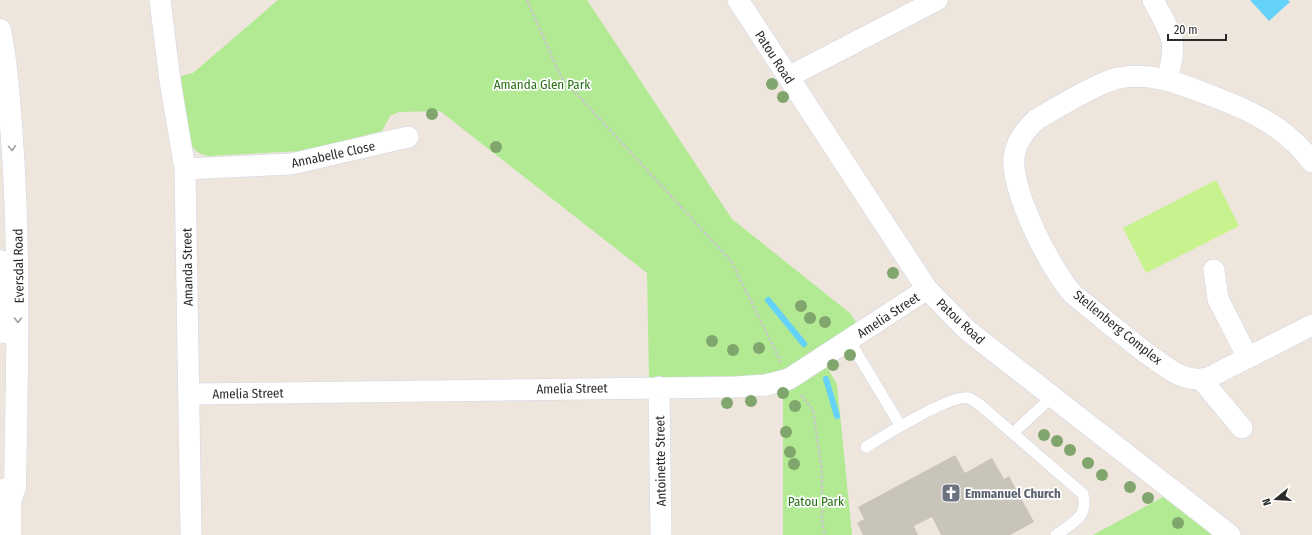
<svg xmlns="http://www.w3.org/2000/svg" width="1312" height="535" viewBox="0 0 1312 535" font-family="'Fira Sans Condensed',sans-serif">
	<style>
		.green { fill: #b1ea93 }
		.pitch { fill: #c7f28e }
		.water { fill: #65d2fa }
		.lines { fill: none; stroke-linecap: round; stroke-linejoin: round }
		.stream { stroke: #65d2fa; stroke-width: 6 }
		.building { fill: #c9c4ba }
		.lane-casing { stroke: #d1d5e5; stroke-width: 12 }
		.street-casing { stroke: #d1d5e5; stroke-width: 22 }
		.secondary-casing { stroke: #d1d5e5; stroke-width: 23 }
		.path { stroke: #c8c8c8; stroke-width: 2.5; stroke-dasharray: 3 2; stroke-linecap: butt }
		.lane { stroke: #fff; stroke-width: 11 }
		.street { stroke: #fff; stroke-width: 21 }
		.secondary { stroke: #fff; stroke-width: 22 }
		.tree { fill: #80a56d }
		.oneway { stroke: #a0a0a0 }
		.labels { text-anchor: middle; stroke-width: 3.5; stroke-linejoin: round; paint-order: stroke }
		.street-label { font-size: 13px; fill: #2b2b2b; stroke: #fff }
		.park-label { font-size: 13px; fill: #267013; stroke: #fff }
		.worship-label { font-size: 13px; font-weight: bold; fill: #5b616d; stroke: #fff; text-anchor: start }
	</style>
	<rect width="100%" height="100%" fill="#eee6dc"/>
	<path class="green" d="M278,0h309l145,219 119,95 5,9 -74,49 -16,4 -117,2 -2,-105 -207,-162 -41,1 -9,4 -8,15 -78,20 -96,5c-10,-2 -14,-6 -19,-15l-8,-65 12,-3z
		M826,366l11,18 15,151h-69v-140z
		M1163,497l49,38h-119z"/>
	<path class="pitch" d="M1216,180l23,46 -93,47 -23,-45z"/>
	<path class="water" d="M1250,0h38l2,2 -21,19z"/>
	<g class="lines">
		<path class="stream" d="M768,300l36,44
			M826,379l11,37"/>
	</g>
	<path class="building" d="M955,455l10,18 27,-15 12,21 5,-3 25,46 -24,13h-69l-9,-18 -18,9 4,9h-55l-6,-12 7,-4 -6,-12z"/>
	<g class="lines">
		<g class="lane-casing">
			<path id="lane" d="M849,340l51,85
				M1013,433l39,-36
				M866,447c16,-10 86,-54 103,-49 3,1 7,5 10,6l104,90c6,23 -11,29 -27,41"/>
		</g>
		<g class="street-casing">
			<path id="street" d="M160,0l10,81 15,88 6,366
				M738,0l189,289 40,41 263,205
				M1153,0c18,34 26,40 14,79
				M788,77l149,-77
				M1312,162c-27,-37 -67,-54 -108,-69 -28,-11 -55,-21 -86,-15 -21,5 -60,29 -81,41 -11,10 -21,22 -23,38 -3,34 36,112 59,137 9,8 19,15 28,23 15,12 30,25 45,36 20,13 37,31 62,25l104,-53
				M185,169l106,-5 117,-27
				M1214,270l4,29 30,59
				M1201,379l41,49
				M659,387l2,148
				M189,394l546,-7 31,-2 23,-6 138,-90"/>
		</g>
		<g class="secondary-casing">
			<path id="secondary" d="M0,30c8,40 10,83 13,124 7,111 4,222 2,333l-5,15
				M0,261l4,71
				M6,489l4,13v33"/>
		</g>
		<path class="path" d="M527,0l34,77 170,184 50,101
			M801,395l12,15 9,61v52l3,12"/>
		<use href="#lane" class="lane"/>
		<use href="#street" class="street"/>
		<use href="#secondary" class="secondary"/>
	</g>
	<g class="tree">
		<circle cx="772" cy="84" r="6"/>
		<circle cx="783" cy="97" r="6"/>
		<circle cx="432" cy="114" r="6"/>
		<circle cx="496" cy="147" r="6"/>
		<circle cx="893" cy="273" r="6"/>
		<circle cx="801" cy="306" r="6"/>
		<circle cx="810" cy="318" r="6"/>
		<circle cx="825" cy="322" r="6"/>
		<circle cx="712" cy="341" r="6"/>
		<circle cx="759" cy="348" r="6"/>
		<circle cx="733" cy="350" r="6"/>
		<circle cx="850" cy="355" r="6"/>
		<circle cx="833" cy="365" r="6"/>
		<circle cx="783" cy="393" r="6"/>
		<circle cx="751" cy="401" r="6"/>
		<circle cx="727" cy="403" r="6"/>
		<circle cx="795" cy="406" r="6"/>
		<circle cx="786" cy="432" r="6"/>
		<circle cx="1044" cy="435" r="6"/>
		<circle cx="1057" cy="441" r="6"/>
		<circle cx="1070" cy="450" r="6"/>
		<circle cx="790" cy="452" r="6"/>
		<circle cx="1088" cy="463" r="6"/>
		<circle cx="794" cy="464" r="6"/>
		<circle cx="1102" cy="475" r="6"/>
		<circle cx="1130" cy="487" r="6"/>
		<circle cx="1148" cy="498" r="6"/>
		<circle cx="1178" cy="523" r="6"/>
	</g>
	<defs><path id="oneway-chevron" d="M-2-3.5L2.5 0L-2 3.5" fill="none" stroke-width="1.6" stroke-linecap="round" stroke-linejoin="round"/></defs>
	<g class="oneway">
		<use href="#oneway-chevron" transform="translate(12 148) rotate(86)"/>
		<use href="#oneway-chevron" transform="translate(18 320) rotate(91)"/>
	</g>
	<defs>
		<g id="church-square" transform="scale(1)"><rect x="-9" y="-9" width="18" height="18" rx="4" fill="#6b7280" stroke="#fff"/><path d="M-1.2-6h2.4v3.5h3.3v2.4h-3.3V6h-2.4V-.1h-3.3v-2.4h3.3Z" fill="#fff"/></g>
	</defs>
	<g fill-rule="evenodd">
		<use href="#church-square" x="951" y="493"/>
	</g>
	<g class="labels">
		<g class="street-label">
			<text transform="translate(775 57) rotate(57)" y="5">Patou Road</text>
			<text transform="translate(333 154) rotate(-12)" y="5">Annabelle Close</text>
			<text transform="translate(18 266) rotate(-91)" y="5">Eversdal Road</text>
			<text transform="translate(187 267) rotate(-91)" y="5">Amanda Street</text>
			<text transform="translate(888 315) rotate(-33)" y="5">Amelia Street</text>
			<text transform="translate(961 321) rotate(43)" y="5">Patou Road</text>
			<text transform="translate(1118 327) rotate(39)" y="5">Stellenberg Complex</text>
			<text transform="translate(572 388) rotate(-1)" y="5">Amelia Street</text>
			<text transform="translate(248 393) rotate(-1)" y="5">Amelia Street</text>
			<text transform="translate(660 461) rotate(-91)" y="5">Antoinette Street</text>
		</g>
		<g class="park-label">
			<text x="542" y="89">Amanda Glen Park</text>
			<text x="816" y="506">Patou Park</text>
		</g>
		<g class="worship-label">
			<text x="965" y="498">Emmanuel Church</text>
		</g>
	</g>
	<g transform="translate(1276 499) rotate(252)" stroke="#ffffff" stroke-width="3" paint-order="stroke">
	<path d="M0-3L7 15L0 10L-7 15Z" fill="#2b2b2b"/>
	<text y="-6" font-size="11" font-weight="bold" text-anchor="middle" fill="#2b2b2b">N</text>
	</g>
	<path d="M1168 34v6h58v-6" fill="none" stroke="#2b2b2b" stroke-width="2"/>
	<text x="1174" y="34" font-size="12" fill="#2b2b2b" stroke="#ffffff" stroke-width="3" paint-order="stroke">20 m</text>
</svg>
